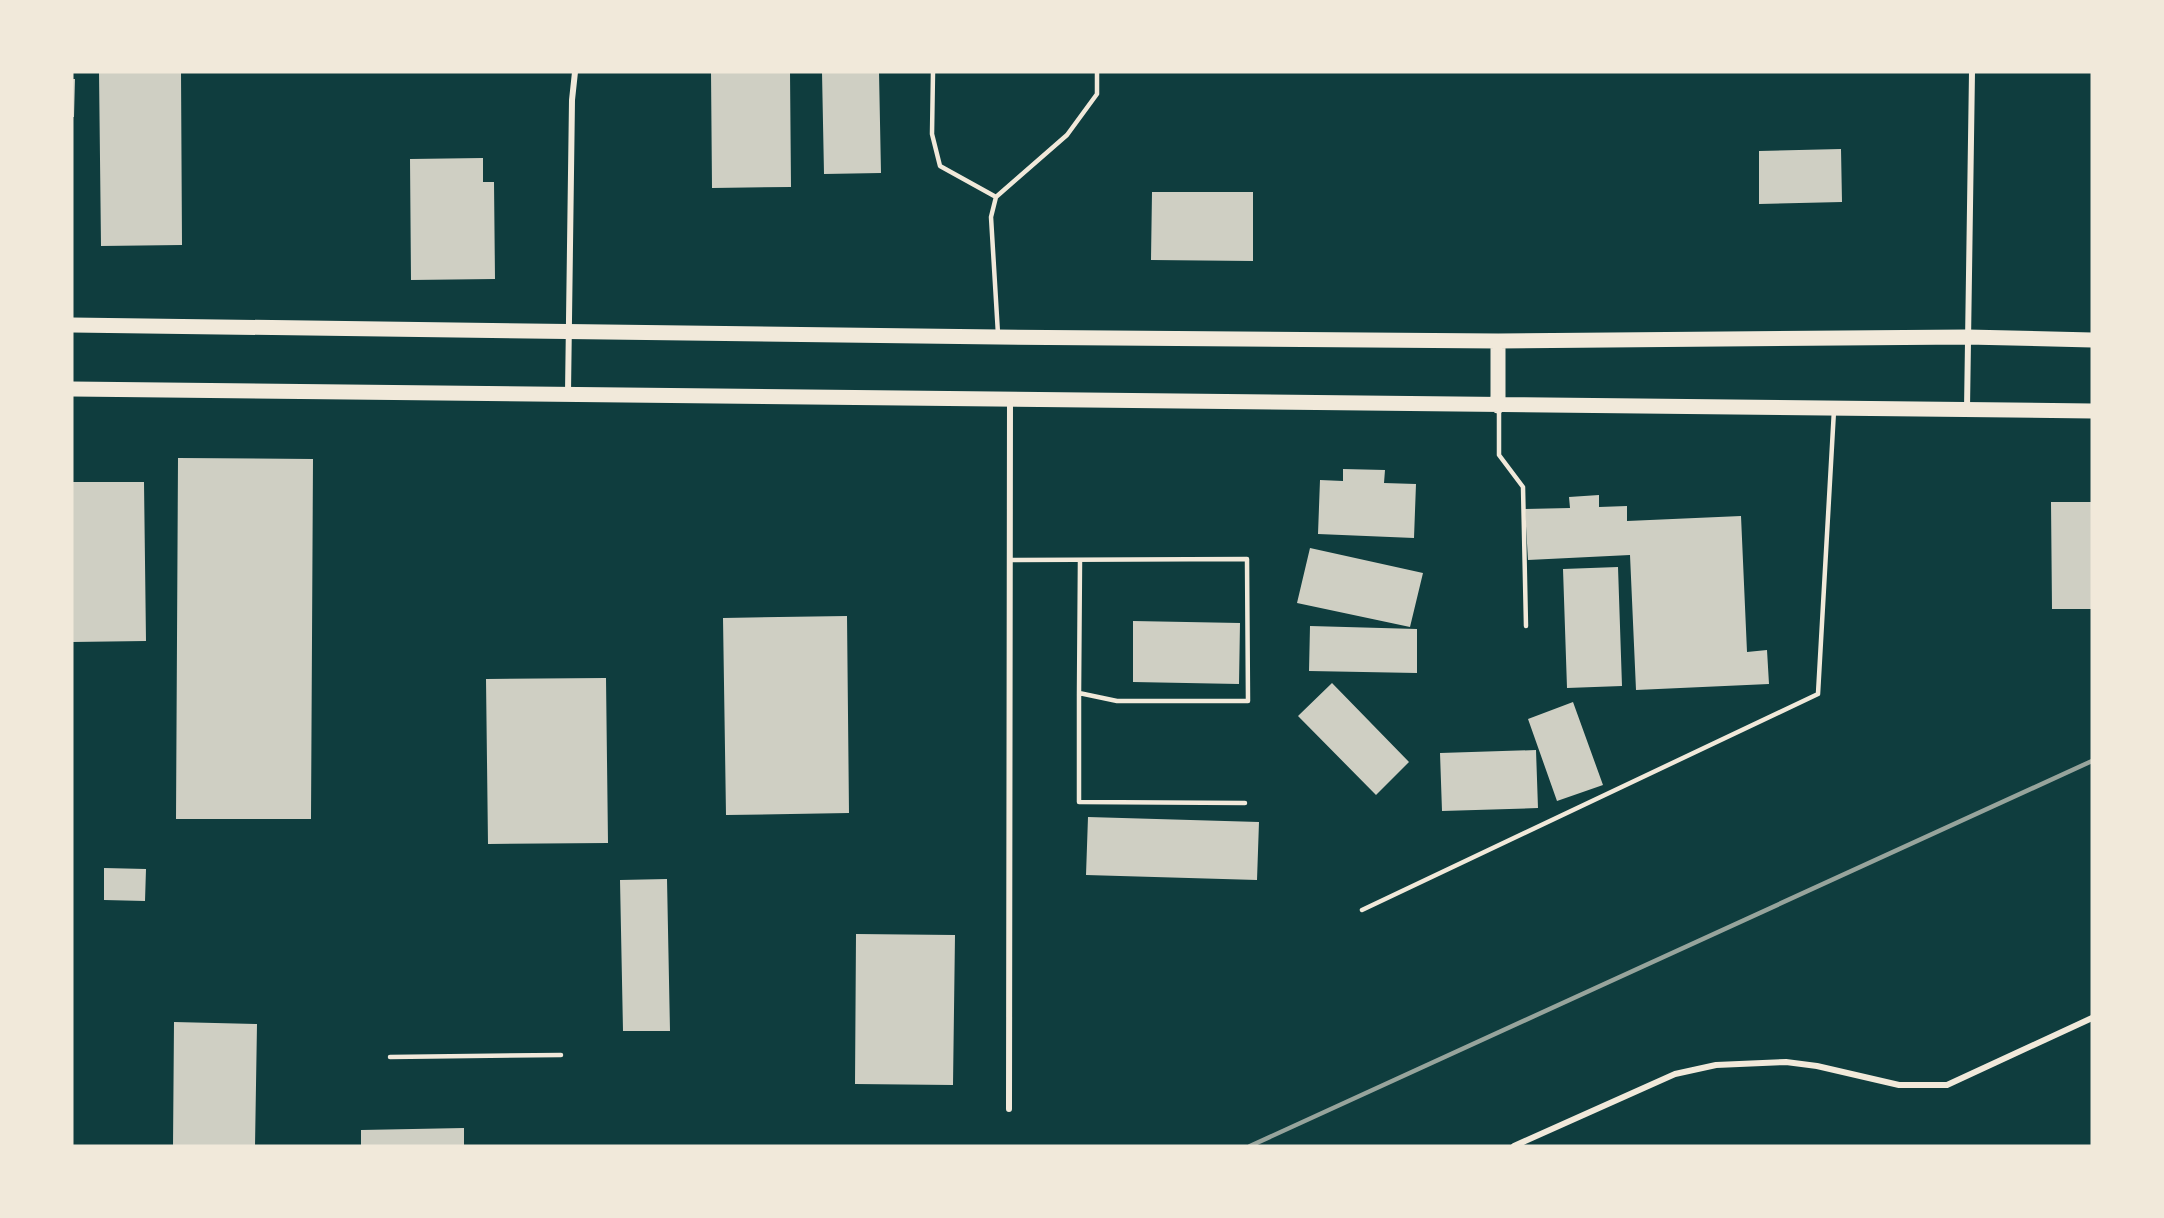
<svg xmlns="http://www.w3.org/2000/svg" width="2164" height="1218" viewBox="0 0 2164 1218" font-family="'Golos Text',sans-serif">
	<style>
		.building { fill: #cfcfc3 }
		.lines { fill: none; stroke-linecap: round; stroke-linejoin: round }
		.service { stroke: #f1e9da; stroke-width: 4.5 }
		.minor { stroke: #f1e9da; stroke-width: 6 }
		.primary { stroke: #f1e9da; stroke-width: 15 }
		.rail { stroke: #97a49c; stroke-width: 4.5 }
	</style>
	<rect width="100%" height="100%" fill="#0f3d3e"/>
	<path class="building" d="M99,72h82l1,173 -81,1z
		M711,72h79l1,115 -79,1z
		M822,72h57l2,101 -57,1z
		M72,79h3l-1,38h-2z
		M1841,149l1,53 -83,2v-53z
		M483,158v24h11l1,97 -84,1 -1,-121z
		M1152,192h101v69l-102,-1z
		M178,458l135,1 -2,360h-135z
		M1343,469l42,1 -1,13 32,1 -2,54 -96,-4 2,-54 23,1z
		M72,482h72l2,159 -74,1z
		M1599,495v12l28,-1v15l114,-5 6,136 20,-2 2,34 -133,6 -6,-135 -102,5 -3,-51 45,-1 -1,-11z
		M2051,502h41v107h-40z
		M1310,548l113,25 -13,54 -113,-24z
		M1618,567l4,119 -55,2 -4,-119z
		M847,616l2,197 -123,2 -3,-197z
		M1133,621l107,2 -1,61 -106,-2z
		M1310,626l107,3v44l-108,-2z
		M606,678l2,165 -120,1 -2,-165z
		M1332,683l77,79 -33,33 -78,-79z
		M1573,702l30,83 -46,16 -29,-82z
		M1536,750l2,58 -96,3 -2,-58z
		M1088,817l171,5 -2,58 -171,-5z
		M104,868l42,1 -1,32 -41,-1z
		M667,879l3,152h-47l-3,-151z
		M856,934l99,1 -2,150 -98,-1z
		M174,1022l83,2 -2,122h-82z
		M464,1128v18h-103v-16z"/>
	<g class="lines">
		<path class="service" d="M933,72l-1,62 8,32 56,31
			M998,334l-7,-117 5,-20 71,-62 30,-41v-22
			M1499,409v46l24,32 3,139
			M1010,560l237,-1 1,142h-131l-38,-8v109l166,1
			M1079,693l1,-133
			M1362,910l456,-216 16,-284
			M390,1057l171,-2"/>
		<path class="minor" d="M568,393l4,-293 3,-28
			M1967,409l5,-337
			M1009,1109l1,-710
			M1514,1146l161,-72 41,-9 70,-3 31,4 82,19h48l145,-67"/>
		<path class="primary" d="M72,325l926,12 500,4 469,-4 125,3
			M1498,341v65
			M72,389l2020,22"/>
		<path class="rail" d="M1250,1146l842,-385"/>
	</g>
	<rect width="2164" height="1218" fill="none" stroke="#f1e9da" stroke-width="147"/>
</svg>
